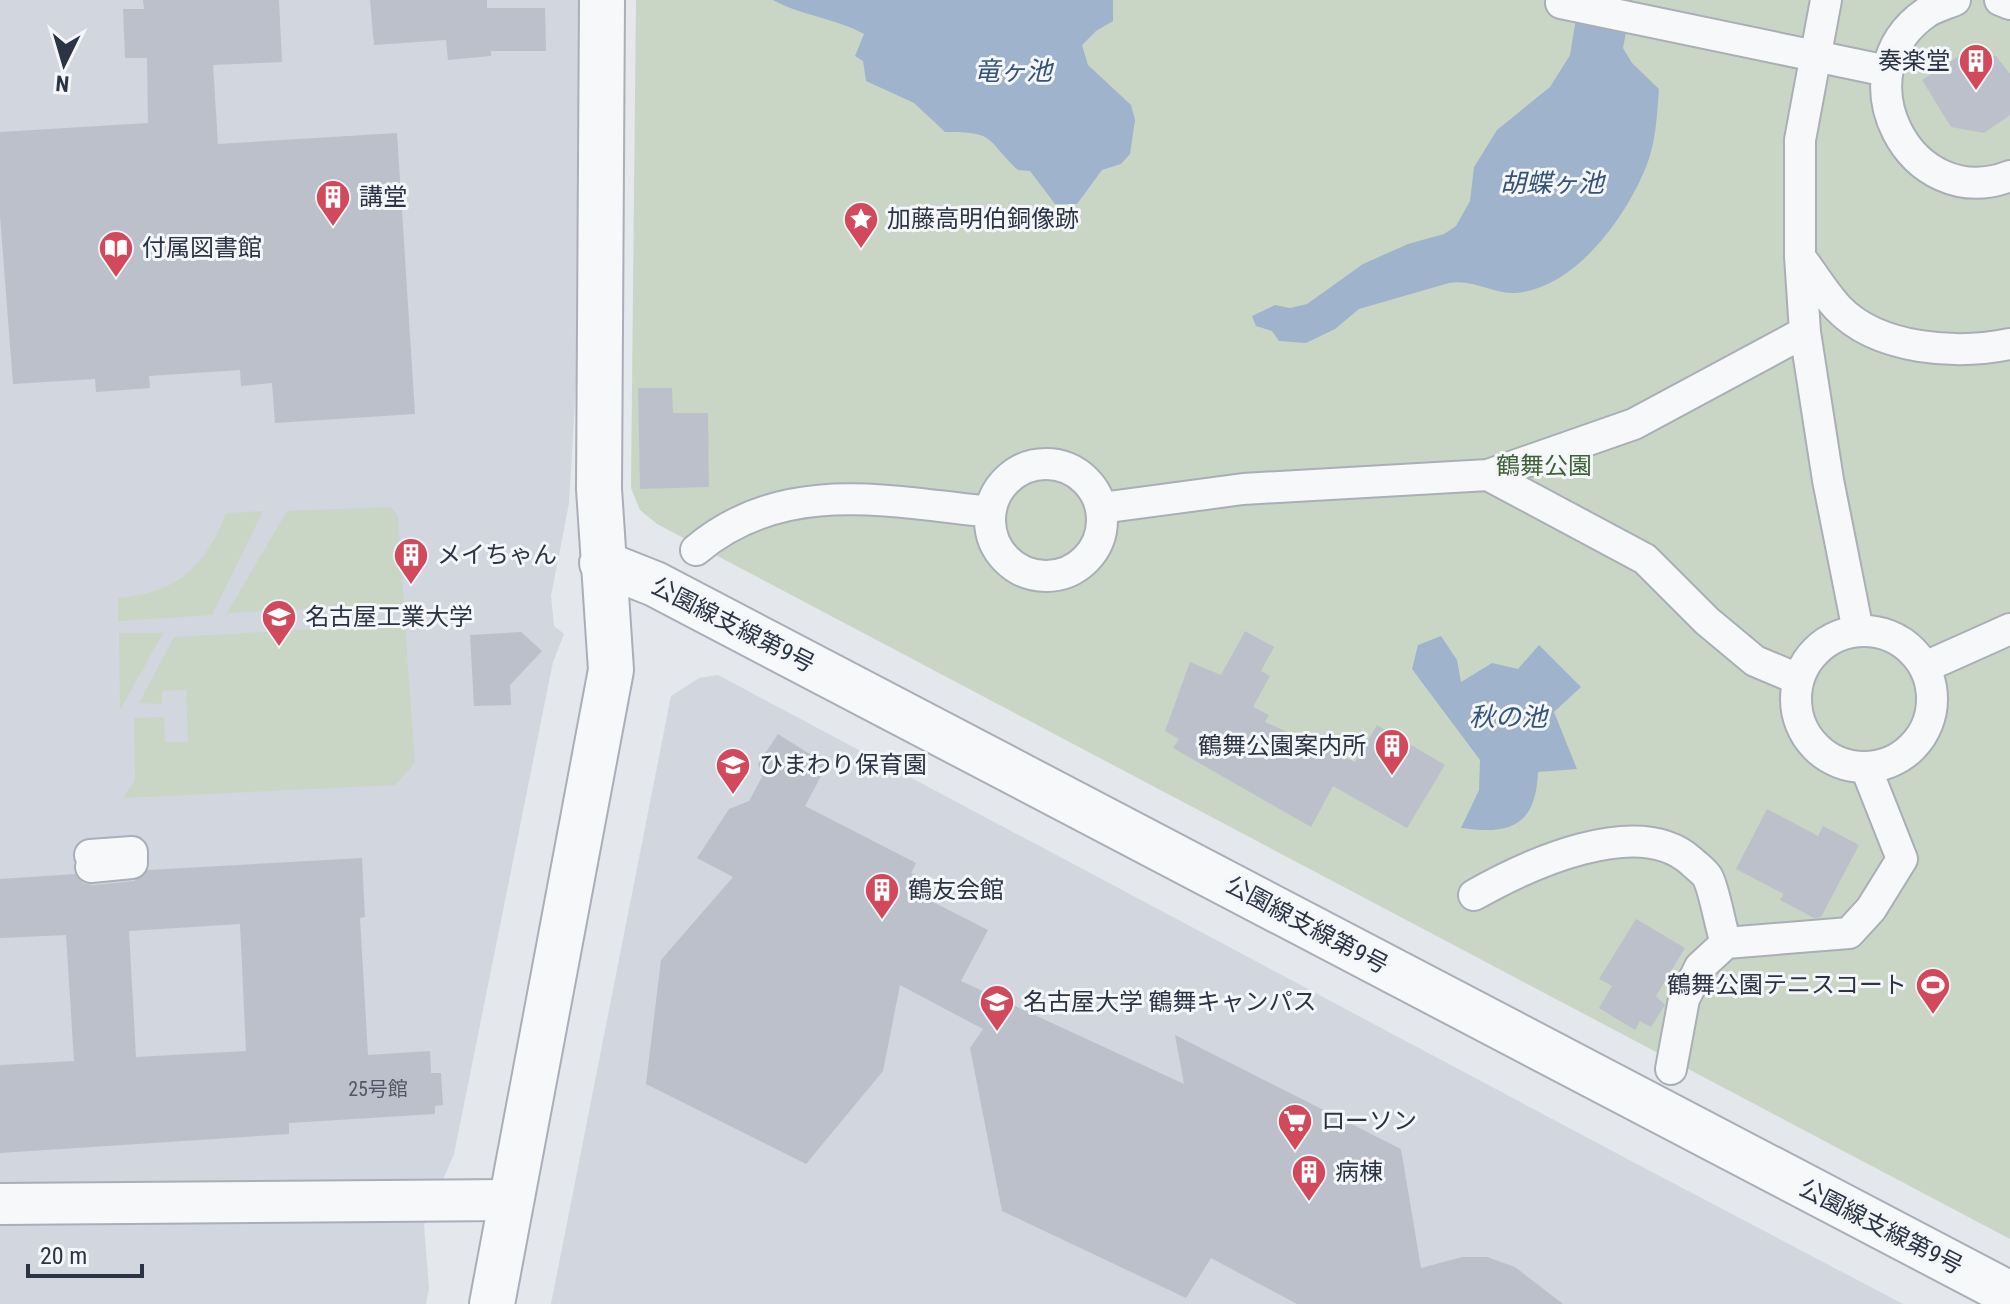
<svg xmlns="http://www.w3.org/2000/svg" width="2010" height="1304" viewBox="0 0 2010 1304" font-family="'Roboto Condensed','Noto Sans JP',sans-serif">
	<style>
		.built { fill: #d2d6de }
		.green { fill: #c9d6c5 }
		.water { fill: #9fb4cc }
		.building { fill: #bbc0ca; fill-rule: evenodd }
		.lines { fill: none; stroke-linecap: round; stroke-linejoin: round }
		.pedestrian-casing { stroke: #a9aeb7; stroke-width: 34 }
		.minor-casing { stroke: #a9aeb7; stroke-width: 44 }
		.tertiary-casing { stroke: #a9aeb7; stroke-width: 48 }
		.pedestrian { stroke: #f7f8fa; stroke-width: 30 }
		.minor { stroke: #f7f8fa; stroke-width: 40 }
		.tertiary { stroke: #f7f8fa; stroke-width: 44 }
		.labels { text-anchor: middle; stroke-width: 6; stroke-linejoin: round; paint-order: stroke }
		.number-label { font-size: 20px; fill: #4f5766 }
		.poi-label { font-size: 24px; fill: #2b3445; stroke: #f4f6f9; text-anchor: start }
		.park-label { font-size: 24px; fill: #3f6138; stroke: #f4f6f9 }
		.street-label { font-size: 24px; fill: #2b3445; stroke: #f4f6f9 }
		.water-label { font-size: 26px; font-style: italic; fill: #34527a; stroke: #f4f6f9 }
	</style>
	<rect width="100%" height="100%" fill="#e4e7ec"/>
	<path class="built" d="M0,0h579v333l-10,170 -18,93 3,30 10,8 -11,28 -99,492 -30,71 5,63 -3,16h-426z
		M718,675l915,487 270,142h-1352l120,-608 28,-18z"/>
	<path class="green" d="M636,0h1374v1239l-1353,-715 -17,-14 -9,-22z
		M390,507l8,9 6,88 -177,9 60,-102z
		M263,511l-51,104 -94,6v-23c58,-4 88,-32 108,-85z
		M405,624l10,139 -20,22 -272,13 12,-18 -1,-62 30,-1 1,25h23l-2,-52 -24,1v13l-23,-1 35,-66z
		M119,633h44l-43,77z"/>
	<path class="water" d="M773,0h340v21l-17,10 -14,14 6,20 43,40 4,15 -5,34 -9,10 -19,6 -25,34h-22l-25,-33 -12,-1c-33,-31 -21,-38 -73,-38l-31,-29 -48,-22 -3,-20 -8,-5 9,-22c-29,-16 -62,-18 -91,-34z
		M1579,0h53l-9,48 9,15 27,26c-2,26 -3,54 -13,78 -20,50 -71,122 -131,126 -24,1 -40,-14 -66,-10l-90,26 -24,20 -29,14 -27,-2 -7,-10 -16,-5 -4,-10 23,-11 15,3 17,-4 56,-40 45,-20 36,-10 12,-8 14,-25 4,-34 23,-37 53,-43 20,-32z
		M1441,636l16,24 4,22 31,-19 26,6 21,-24 42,42 -27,25 23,57 -39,3c-2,54 -28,63 -77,56l18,-38 1,-30 -68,-91 6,-24z"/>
	<path class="building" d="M143,0h136l3,62 -69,3 5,79 179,-11 18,281 -140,9 -3,-40 -31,3 -1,-16 -91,6 1,12 -54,4 -1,-13 -82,5 -13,-168v-84l148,-9 -1,-65h-22l-2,-49h21z
		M370,0h117v8h58l1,43h-55v5l-43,4 -2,-20 -72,5z
		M1965,52l31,4 14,18v41l-26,18 -33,-6 -29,-47z
		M638,388h34l1,25h35l1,74 -69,2z
		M1245,631l29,16 -13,24 9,5 -17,31 16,8 -4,7 90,40 22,-37 68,40 -38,63 -74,-42 -22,41 -138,-79 6,-9 -14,-8 25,-69 31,13z
		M521,632l21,19 -32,34 1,20 -37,1 -4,-71z
		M778,734l49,31 -22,41 111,57 -5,10 27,14 -7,14 57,29 -27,51 223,103 -9,-49 226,114 20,119 41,-11h25l28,10 48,37h-266l-86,-46 -25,40 -184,-87 -32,-163 13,-19 -83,-44 -17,86 -77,93 -160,-80 15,-124 72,-83 -36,-19 32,-49 20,-8 13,-24 -4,-13z
		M1767,809l51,27 5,-10 36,19 -38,72 -7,1 -34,-18 4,-6 -48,-25z
		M362,858l3,59 -5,1 8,137 62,-4 1,22h10l2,32 -8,1v8l-146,9v11l-289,19v-88l74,-4 -8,-126 -66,3v-59l75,-5 8,9 10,2 41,-4 14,-11zM240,924l6,127 -110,6 -7,-126z
		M1636,919l49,29 -29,48 9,9 -14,22 -11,-6 -5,9 -36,-22 13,-22 -13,-7z"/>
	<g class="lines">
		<g class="pedestrian-casing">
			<path id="pedestrian" d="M1826,0l-26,140v116l5,76 23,148 30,151
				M1955,0c-9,4 -20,7 -28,12 -90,61 -17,203 83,164
				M2000,0l10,4
				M1561,3l326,68
				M1800,257c13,17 24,36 38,51 40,42 119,47 172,36
				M990 520a56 56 0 1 1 112 0a56 56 0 1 1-112 0Z
				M1488,475l157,84 62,62 48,40 43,18
				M1101,508l142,-19 245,-14 146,-51 171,-92
				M696,550c86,-73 191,-49 294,-38
				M1796 699a68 68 0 1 1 136 0a68 68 0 1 1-136 0Z
				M1925,667l85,-38
				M90,855l42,-3v11l-41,4
				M1474,895c53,-30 164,-82 217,-34 5,5 14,11 17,17 7,14 12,48 18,65
				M1671,1069l13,-70 16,-32 26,-24 123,-10 22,-24 31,-50 -36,-91"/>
		</g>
		<g class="minor-casing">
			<path id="minor" d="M0,1204l513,-4"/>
		</g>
		<g class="tertiary-casing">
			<path id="tertiary" d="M602,563l53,21 1355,710
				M492,1304l119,-634 -12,-181 3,-489"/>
		</g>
		<use href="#pedestrian" class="pedestrian"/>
		<use href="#minor" class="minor"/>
		<use href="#tertiary" class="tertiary"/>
	</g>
	<defs>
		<g id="building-pin" transform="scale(1.8)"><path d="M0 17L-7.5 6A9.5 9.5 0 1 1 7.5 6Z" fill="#d1495b" stroke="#f4f6f9"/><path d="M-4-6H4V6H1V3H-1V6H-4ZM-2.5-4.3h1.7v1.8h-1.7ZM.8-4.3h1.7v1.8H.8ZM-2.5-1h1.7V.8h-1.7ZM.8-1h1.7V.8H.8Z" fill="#fff"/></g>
		<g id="sight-pin" transform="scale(1.8)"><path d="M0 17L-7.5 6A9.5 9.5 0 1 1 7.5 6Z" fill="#d1495b" stroke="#f4f6f9"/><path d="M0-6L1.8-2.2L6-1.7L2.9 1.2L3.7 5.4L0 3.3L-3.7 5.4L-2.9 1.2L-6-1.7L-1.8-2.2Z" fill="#fff"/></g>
		<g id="library-pin" transform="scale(1.8)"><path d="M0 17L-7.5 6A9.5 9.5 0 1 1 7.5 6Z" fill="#d1495b" stroke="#f4f6f9"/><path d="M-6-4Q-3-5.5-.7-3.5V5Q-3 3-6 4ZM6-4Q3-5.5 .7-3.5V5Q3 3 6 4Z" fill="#fff"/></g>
		<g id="university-pin" transform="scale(1.8)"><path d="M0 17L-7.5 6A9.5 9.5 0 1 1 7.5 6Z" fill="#d1495b" stroke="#f4f6f9"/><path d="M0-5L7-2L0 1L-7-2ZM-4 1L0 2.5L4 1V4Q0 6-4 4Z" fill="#fff"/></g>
		<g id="school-pin" transform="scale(1.8)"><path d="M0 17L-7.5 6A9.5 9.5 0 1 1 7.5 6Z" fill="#d1495b" stroke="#f4f6f9"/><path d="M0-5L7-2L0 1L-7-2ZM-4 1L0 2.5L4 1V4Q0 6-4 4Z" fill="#fff"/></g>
		<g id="stadium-pin" transform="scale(1.8)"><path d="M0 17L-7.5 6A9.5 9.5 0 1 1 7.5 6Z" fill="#d1495b" stroke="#f4f6f9"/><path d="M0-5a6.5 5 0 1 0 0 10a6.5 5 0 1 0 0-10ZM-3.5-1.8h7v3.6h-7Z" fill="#fff"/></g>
		<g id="supermarket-pin" transform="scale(1.8)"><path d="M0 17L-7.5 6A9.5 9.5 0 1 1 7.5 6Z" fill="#d1495b" stroke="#f4f6f9"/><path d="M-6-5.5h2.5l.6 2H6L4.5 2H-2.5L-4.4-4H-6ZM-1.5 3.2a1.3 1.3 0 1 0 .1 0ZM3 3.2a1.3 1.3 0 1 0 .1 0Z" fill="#fff"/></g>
	</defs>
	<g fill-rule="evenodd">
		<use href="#building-pin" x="1976" y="61"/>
		<use href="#building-pin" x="333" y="197"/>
		<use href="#sight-pin" x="861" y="219"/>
		<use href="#library-pin" x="116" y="248"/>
		<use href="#building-pin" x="411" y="555"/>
		<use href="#university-pin" x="279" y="617"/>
		<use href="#building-pin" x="1392" y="746"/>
		<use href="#school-pin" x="733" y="765"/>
		<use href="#building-pin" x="882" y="890"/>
		<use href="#stadium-pin" x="1933" y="985"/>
		<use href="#university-pin" x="997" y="1002"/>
		<use href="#supermarket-pin" x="1295" y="1121"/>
		<use href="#building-pin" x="1309" y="1172"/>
	</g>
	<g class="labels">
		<g class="number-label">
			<text x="378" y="1096">25号館</text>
		</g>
		<g class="poi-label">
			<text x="1950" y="69" text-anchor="end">奏楽堂</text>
			<text x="359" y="205">講堂</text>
			<text x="887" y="227">加藤高明伯銅像跡</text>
			<text x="142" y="256">付属図書館</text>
			<text x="437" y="563">メイちゃん</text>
			<text x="305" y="625">名古屋工業大学</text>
			<text x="1366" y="754" text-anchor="end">鶴舞公園案内所</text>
			<text x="759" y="773">ひまわり保育園</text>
			<text x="908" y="898">鶴友会館</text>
			<text x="1907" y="993" text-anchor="end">鶴舞公園テニスコート</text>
			<text x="1023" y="1010">名古屋大学 鶴舞キャンパス</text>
			<text x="1321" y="1129">ローソン</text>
			<text x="1335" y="1180">病棟</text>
		</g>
		<g class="park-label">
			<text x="1544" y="474">鶴舞公園</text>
		</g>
		<g class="street-label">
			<text transform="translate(733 625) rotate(27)" y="8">公園線支線第9号</text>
			<text transform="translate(1307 925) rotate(28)" y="8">公園線支線第9号</text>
			<text transform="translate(1881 1227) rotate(27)" y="8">公園線支線第9号</text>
		</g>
		<g class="water-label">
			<text x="1013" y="80">竜ヶ池</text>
			<text x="1552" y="192">胡蝶ヶ池</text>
			<text x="1508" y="726">秋の池</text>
		</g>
	</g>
	<g transform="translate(64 64) rotate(185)" stroke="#f4f6f9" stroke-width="6" paint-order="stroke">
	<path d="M0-6L14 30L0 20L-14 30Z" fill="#2b3445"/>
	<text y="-12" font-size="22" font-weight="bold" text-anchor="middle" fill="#2b3445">N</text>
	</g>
	<path d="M28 1264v12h114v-12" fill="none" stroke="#2b3445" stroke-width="4"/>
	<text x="40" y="1264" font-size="24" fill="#2b3445" stroke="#f4f6f9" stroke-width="6" paint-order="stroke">20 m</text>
</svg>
